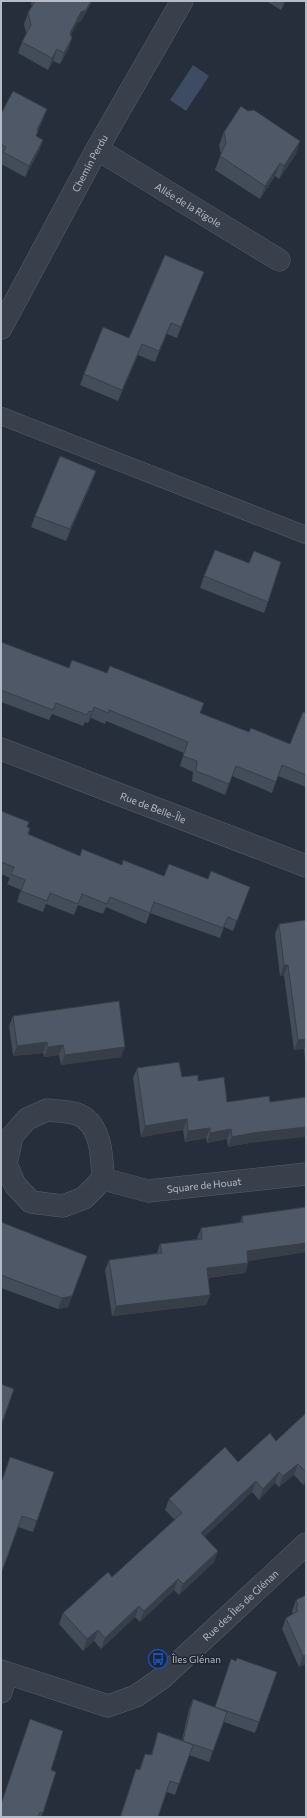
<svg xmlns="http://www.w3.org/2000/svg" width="307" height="1818" viewBox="0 0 307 1818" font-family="Commissioner,sans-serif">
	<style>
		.water { fill: #3d4b63 }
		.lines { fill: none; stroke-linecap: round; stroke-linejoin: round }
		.lane-casing { stroke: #575e6a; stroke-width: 18 }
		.street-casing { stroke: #575e6a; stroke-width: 23 }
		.lane { stroke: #39404c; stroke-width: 17 }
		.street { stroke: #39404c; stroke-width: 22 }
		.wall { fill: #434c59 }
		.shaded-wall { fill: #373e48 }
		.building { fill: #4e5867; stroke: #373e48 }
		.labels { text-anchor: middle; stroke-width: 3; stroke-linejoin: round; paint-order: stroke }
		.street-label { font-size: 10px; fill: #b5bbc7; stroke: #1e2531 }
		.poi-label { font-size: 10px; fill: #b5bbc7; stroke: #1e2531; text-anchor: start }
	</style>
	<rect width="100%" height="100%" fill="#262e3b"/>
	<path class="water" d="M193,65l16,11 -23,35 -16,-11z"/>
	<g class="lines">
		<g class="lane-casing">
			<path id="lane" d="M1,416l305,119"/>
		</g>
		<g class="street-casing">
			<g id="street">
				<path id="s1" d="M97,149l182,111"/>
				<path id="s2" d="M1,328l96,-179 85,-148"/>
				<path id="s3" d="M1,749l305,117"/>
				<path d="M47,1110c9,1 21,1 30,4 25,9 25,44 26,65l-19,19 -21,8 -32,-4 -16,-17 -9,-21 6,-28 15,-17z"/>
				<path id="s4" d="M103,1179l45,12 158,-17"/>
				<path id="s5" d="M1,1671l107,35 28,-10 26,-18 144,-134"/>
				<path d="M1,1692l6,-19"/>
			</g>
		</g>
		<use href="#lane" class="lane"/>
		<use href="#street" class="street"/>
	</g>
	<path class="wall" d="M32,1h60l-2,4 -9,16 -4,2 -6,12 1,3 -4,12 -8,14 -7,-3 -5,9 -30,-17 4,-11 4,-9 -2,-9 4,-11 4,-7 -1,-2z
		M266,1h20l-5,9z
		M47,109l-4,11 -5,11 -2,5 7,4 -4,11 -14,26 -24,-13 1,-6 -1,-1v-45z
		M248,111l52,30 -4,13 -17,25 -4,-3 -15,23 -45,-29 6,-16 -2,-9 5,-13z
		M204,272l-27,66 -10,-4 -12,28 -17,-7 -20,46 -38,-16 4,-11 45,-36z
		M92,482l-26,59 -35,-14 4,-11z
		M249,563l19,39 -4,11 -64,-25 4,-12z
		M1,642l68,26 131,45 49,19 41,12 16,-31v74l-28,-11 -6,17 -40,-17 -7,19 -33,-14 1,-9 -13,-6 4,-13 -78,-32 -1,3 -14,-6 -3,5 -3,-1 -2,4 -31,-12 -3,6 -48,-18z
		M1,811l26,16 1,7 52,22 42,9 42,11 44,3 42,8 -17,44 -9,-4 -4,11 -70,-25 -4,11 -40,-17 -3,7 -25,-9 -4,10 -28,-11 -3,8 -26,-10 4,-12 -14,-6 3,-6 -9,-4z
		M306,920v151l-2,-22 -10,1 -10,-75 -4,1 -5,-42 4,-10z
		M13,1016l108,41 -60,8 -2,-10 -15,2 -1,-4 -30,3 -4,-30z
		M137,1068l61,13 29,21 22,41 -21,4 -1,-8 -20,4 -1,-5 -21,4 -2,-12 -42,7 -8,-59z
		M306,1207v45l-58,9v2l-3,10 -37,5 2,17 -4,10 -94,11 -7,-46 4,-10 48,-7 3,-9 38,-5 -1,-1 4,-10 39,-5 2,-7z
		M1,1222l86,34 -19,51 -10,2 -57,-21z
		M306,1413v70l-3,2 -9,-10 -15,12 -4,-4 -16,17 -7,-8 -48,45 14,14 -4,11 -35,33 -5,-5 -34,32 -5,-5 -34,32 -7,-8 -11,10 -24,-27 4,-11 49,-36 63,-57 -10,-10 4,-11 69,-37 38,-21z
		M54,1472l-21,60 -15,-5 -17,48v-93z
		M306,1595v69l-7,3 -17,-38 4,-11 7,-4 -1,-3 4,-11z
		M277,1672l-22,61 -31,-11 -15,40 -20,-7 -14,40 -8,-3 -9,25h-38l16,-48 3,1 6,-16 6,1 7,-23 24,8 7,-31 4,-10 21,8z
		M51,1770l5,2 -15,45h-40z"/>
	<path class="shaded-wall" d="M91,1h1l-2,4 -9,16 -4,2 -11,21 4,-11 11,-21z
		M284,1h2l-5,9z
		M72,38l-4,12 -8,14 4,-11z
		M57,49l-4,12 -5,9 4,-12z
		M47,109l-4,11 -10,22 4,-12z
		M43,140l-4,11 -14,26 4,-11z
		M300,141l-4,13 -17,25 5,-13z
		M280,163l-5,13 -15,23 5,-13z
		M204,272l-4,11 -23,55 4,-11z
		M171,323l-4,11 -12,28 4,-11z
		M142,344l-4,11 -20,46 4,-11z
		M96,471l-4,11 -26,59 4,-12z
		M94,707l-3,11 -3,5 4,-11z
		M284,965h4l-4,10 -4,1z
		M306,1039v3l-2,7 -10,1 4,-10z
		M47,1042l-4,11 -30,3 4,-10z
		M63,1045l-4,10 -15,2 4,-10z
		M125,1047l-4,10 -60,8 4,-10z
		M187,1119l-4,11 -42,7 4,-11z
		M306,1127v10l-57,6 -21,4 4,-10 21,-4z
		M210,1128l-4,10 -21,4 3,-11z
		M231,1129l-4,10 -20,4 3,-10z
		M306,1243v9l-63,10 4,-11z
		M87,1256l-19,51 -10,2 4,-11z
		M248,1263l-3,10 -42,5 4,-10z
		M210,1295l-4,10 -94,11 4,-10z
		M298,1464l-4,11 -15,12 4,-11z
		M279,1472l-4,11 -16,17 4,-11z
		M306,1478v5l-3,2z
		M256,1481l-4,11 -55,52 4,-11z
		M218,1551l-4,11 -35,33 4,-11z
		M178,1579l-4,11 -34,32 4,-11z
		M139,1606l-4,11 -34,32 4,-11z
		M98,1630l-4,11 -11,10 4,-12z
		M306,1655v9l-7,3 4,-11z"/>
	<path class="building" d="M35,1h56l-5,9 -5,2 -11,21 2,5 -8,15 -7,-4 -5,9 -30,-16 9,-17 -3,-12z
		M13,91l34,18 -10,21 1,1 -2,5 7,4 -14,26 -26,-14 3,-5 -5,-3v-32h1z
		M241,106l7,5 6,-1 46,31 -16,25 -4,-3 -15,23 -45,-30 6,-13 -2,-11z
		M165,255l39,17 -23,55 -10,-4 -12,28 -17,-7 -20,46 -38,-16 19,-47 26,11z
		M60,456l36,15 -26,58 -35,-13z
		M215,550l34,13 5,-12 27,11 -13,40 -64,-26z
		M1,642l68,26 3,-8 35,13 3,-7 94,37 -4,10 49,19 2,-4 39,16 13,-32 3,1v62l-24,-10 -6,17 -40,-16 -7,18 -33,-13 1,-10 -14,-5 5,-14 -79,-32 -1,3 -14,-6 -2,5 -3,-1 -2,4 -31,-12 -3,7 -52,-20z
		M1,811l28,11 -2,5 3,1 -2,6 52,22 2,-7 40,16 1,-5 41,16 5,-12 39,15 3,-8 39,16 -13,34 -9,-4 -5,11 -69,-26 -4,11 -40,-16 -3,7 -25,-10 -4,10 -28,-11 -3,8 -26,-10 4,-11 -14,-6 3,-7 -13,-5z
		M306,920v119l-8,1 -10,-75h-4l-5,-41z
		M119,1001l6,46 -60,8 -2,-10 -15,2 -1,-5 -30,4 -4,-30z
		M179,1062l3,15 16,-2v6l26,-4 3,25 42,-6 1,6 36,-5v30l-53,6 -21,4 -1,-8 -21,4v-5l-22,3 -1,-12 -42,7 -8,-58z
		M306,1207v36l-59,8 1,12 -41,5 3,27 -94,11 -7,-46 53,-7 -2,-9 42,-5 -1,-11 42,-6 -1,-6z
		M1,1222l86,34 -15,40 -10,2 -61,-23z
		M1,1384l13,5 -13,37z
		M306,1413v59l-8,-8 -15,12 -4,-4 -16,17 -7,-8 -55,52 17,18 -35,33 -5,-5 -34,32 -5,-5 -34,32 -7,-8 -11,9 -24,-26 45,-41 4,5 70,-64 -13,-14 56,-52 13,15 32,-29 6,8z
		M10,1457l44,15 -17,49 -15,-5 -20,55 -1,-1v-87z
		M306,1595v60l-3,1 -17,-38 12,-7 -2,-4 2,-1 -2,-6z
		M237,1658l40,14 -18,50 -44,-15 16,-48 5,2z
		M193,1699l34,13 -14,39 -30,-10z
		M30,1719l33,12 -12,39 5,2 -13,41 -3,-1 -2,5h-37v-13z
		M158,1732l35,13 -14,39 -9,-3 -12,36h-36l-1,-2 15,-46 4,1 5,-16 7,1z"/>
	<defs>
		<g id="bus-ring" transform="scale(1)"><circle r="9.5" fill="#1e2531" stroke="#1a4fb4" stroke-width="1.5"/><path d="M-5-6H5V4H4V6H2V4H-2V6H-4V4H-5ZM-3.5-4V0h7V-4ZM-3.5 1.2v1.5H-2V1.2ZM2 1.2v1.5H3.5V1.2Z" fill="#1a4fb4"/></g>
	</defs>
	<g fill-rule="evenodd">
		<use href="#bus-ring" x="158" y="1659"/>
	</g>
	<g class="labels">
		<g class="street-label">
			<text dy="4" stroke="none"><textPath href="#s2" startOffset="187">Chemin Perdu</textPath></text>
			<text dy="4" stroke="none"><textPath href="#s1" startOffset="107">Allée de la Rigole</textPath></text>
			<text dy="4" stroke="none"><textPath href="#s3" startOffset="163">Rue de Belle-Île</textPath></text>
			<text dy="4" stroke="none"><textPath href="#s4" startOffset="103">Square de Houat</textPath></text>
			<text dy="4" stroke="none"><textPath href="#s5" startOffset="281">Rue des Îles de Glénan</textPath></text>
		</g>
		<g class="poi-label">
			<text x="172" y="1663">Îles Glénan</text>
		</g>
	</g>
	<rect width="307" height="1818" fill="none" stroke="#b5bbc7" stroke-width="4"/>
</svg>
